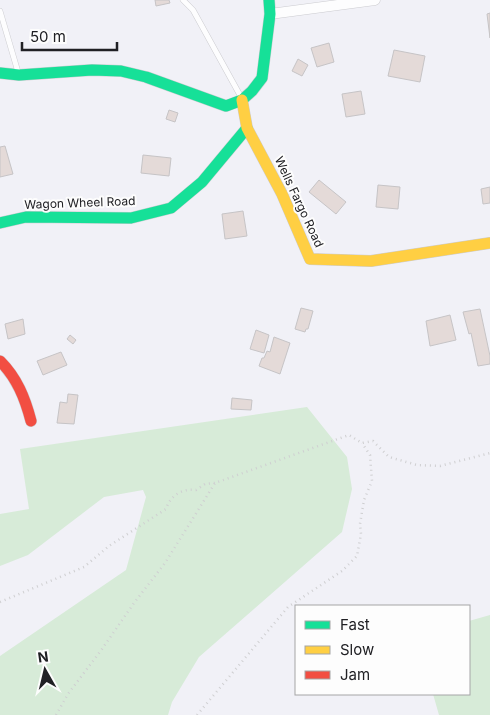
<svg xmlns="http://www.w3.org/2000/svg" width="490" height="715" viewBox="0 0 490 715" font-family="Inter,sans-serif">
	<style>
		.green { fill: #d7ebd8 }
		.building { fill: #e4dad8; stroke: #c6c4c6 }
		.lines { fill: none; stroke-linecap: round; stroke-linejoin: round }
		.lane-casing { stroke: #ccccd0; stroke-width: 6 }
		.street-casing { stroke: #ccccd0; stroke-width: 11 }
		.fast-casing { stroke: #ccccd0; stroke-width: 12 }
		.slow-casing { stroke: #ccccd0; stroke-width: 12 }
		.jam-casing { stroke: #ccccd0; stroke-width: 12 }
		.path { stroke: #cfcfd1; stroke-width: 2.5; stroke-dasharray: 1 4; stroke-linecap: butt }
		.lane { stroke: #fdfdfe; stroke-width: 5 }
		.street { stroke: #fdfdfe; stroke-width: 10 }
		.fast { stroke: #16e098; stroke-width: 11 }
		.slow { stroke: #ffcf43; stroke-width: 11 }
		.jam { stroke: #f24e42; stroke-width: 11 }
		.labels { text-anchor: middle; stroke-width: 4; stroke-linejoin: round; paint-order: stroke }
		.street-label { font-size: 12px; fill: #202024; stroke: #fdfdfd }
	</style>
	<rect width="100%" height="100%" fill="#f1f1f7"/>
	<path class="green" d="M307,407l40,50 5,32 -10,43 -143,125 -27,45 -4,13h-168v-59l126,-86 20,-73 -3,-7 -39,7 -76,58 -28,11v-52l29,-5 -9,-60z
		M490,615v100h-51l-6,-21h36v-73z"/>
	<path class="building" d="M155,0h14l1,3 -14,3z
		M490,13v25l-3,-24z
		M329,43l5,19 -17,5 -6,-19z
		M394,50l31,6 -5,26 -32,-6z
		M298,59l10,6 -6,11 -10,-5z
		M361,91l4,23 -19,3 -4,-23z
		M169,110l9,3 -3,9 -9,-3z
		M5,146l8,28 -13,3v-30z
		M143,155l28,3 -2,18 -28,-3z
		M319,180l27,22 -10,12 -27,-22z
		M378,185l22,2 -2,22 -22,-2z
		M490,187v16l-7,1 -2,-15z
		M243,211l4,25 -22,3 -3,-25z
		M301,308l12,3 -5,18h-2l-1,3 -10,-3z
		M480,309l10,47v8l-12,2 -7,-33 -2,1 -6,-22z
		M450,315l6,25 -26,6 -4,-25z
		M23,319l2,15 -17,5 -3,-15z
		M256,330l13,5 -5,18 -14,-4z
		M70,335l6,5 -3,4 -6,-5z
		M274,337l16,6 -10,31 -21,-8 3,-8h2l3,-7 3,1z
		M61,352l6,13 -24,10 -6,-14z
		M68,394l10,1 -4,29 -17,-1 3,-21 7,1z
		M232,398l20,2 -1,10 -20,-1z"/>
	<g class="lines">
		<g class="lane-casing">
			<path id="lane" d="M183,0l10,10 48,87
				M0,11l18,61"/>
		</g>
		<g class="street-casing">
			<path id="street" d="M270,14l105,-14"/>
		</g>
		<g class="fast-casing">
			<path id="fast" d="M0,73l19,2 73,-5 29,1 25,6 80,29 16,-6 10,-9 10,-13 8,-64 -1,-14
				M0,223l26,-6 105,1 40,-10 31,-26 45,-54"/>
		</g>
		<g class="slow-casing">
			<path id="slow" d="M242,100l5,28 35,66 28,65 61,2 119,-18"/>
		</g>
		<g class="jam-casing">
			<path id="jam" d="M0,361c17,17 25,37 31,60"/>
		</g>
		<path class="path" d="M0,602l84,-35 25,-21 57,-37c4,-13 16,-21 30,-19l9,-6 10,-1
			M56,715l12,-21 34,-45 32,-46 31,-40 50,-80 134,-48 13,8 11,-2 16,16 28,8 23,1 50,-13
			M197,715l91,-108 54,-36 15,-15 4,-22 -1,-10 4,-24 8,-19 -2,-26 -8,-12"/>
		<use href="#lane" class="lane"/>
		<use href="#street" class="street"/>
		<use href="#fast" class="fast"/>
		<use href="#slow" class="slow"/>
		<use href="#jam" class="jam"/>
	</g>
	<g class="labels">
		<g class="street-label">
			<text transform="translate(299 202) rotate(65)" y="4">Wells Fargo Road</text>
			<text transform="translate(80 203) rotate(-2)" y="4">Wagon Wheel Road</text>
		</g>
	</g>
	<rect x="295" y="605" width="175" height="90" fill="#fdfdfd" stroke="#a5a5a6"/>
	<rect x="305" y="621" width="25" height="8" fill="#16e098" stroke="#a5a5a6"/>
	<text x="340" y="630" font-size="15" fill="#202024">Fast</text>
	<rect x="305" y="646" width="25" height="8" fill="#ffcf43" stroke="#a5a5a6"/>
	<text x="340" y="655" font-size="15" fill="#202024">Slow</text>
	<rect x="305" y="671" width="25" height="8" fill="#f24e42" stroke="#a5a5a6"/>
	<text x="340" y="680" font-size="15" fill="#202024">Jam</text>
	<g transform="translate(45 670) rotate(352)" stroke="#fdfdfd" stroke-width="4" paint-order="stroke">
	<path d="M0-4L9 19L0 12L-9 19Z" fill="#202024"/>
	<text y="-8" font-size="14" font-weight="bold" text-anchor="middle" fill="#202024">N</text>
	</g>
	<path d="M22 42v8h95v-8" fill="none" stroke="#202024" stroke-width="2.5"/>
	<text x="30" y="42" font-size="15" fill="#202024" stroke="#fdfdfd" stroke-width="4" paint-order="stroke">50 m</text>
</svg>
